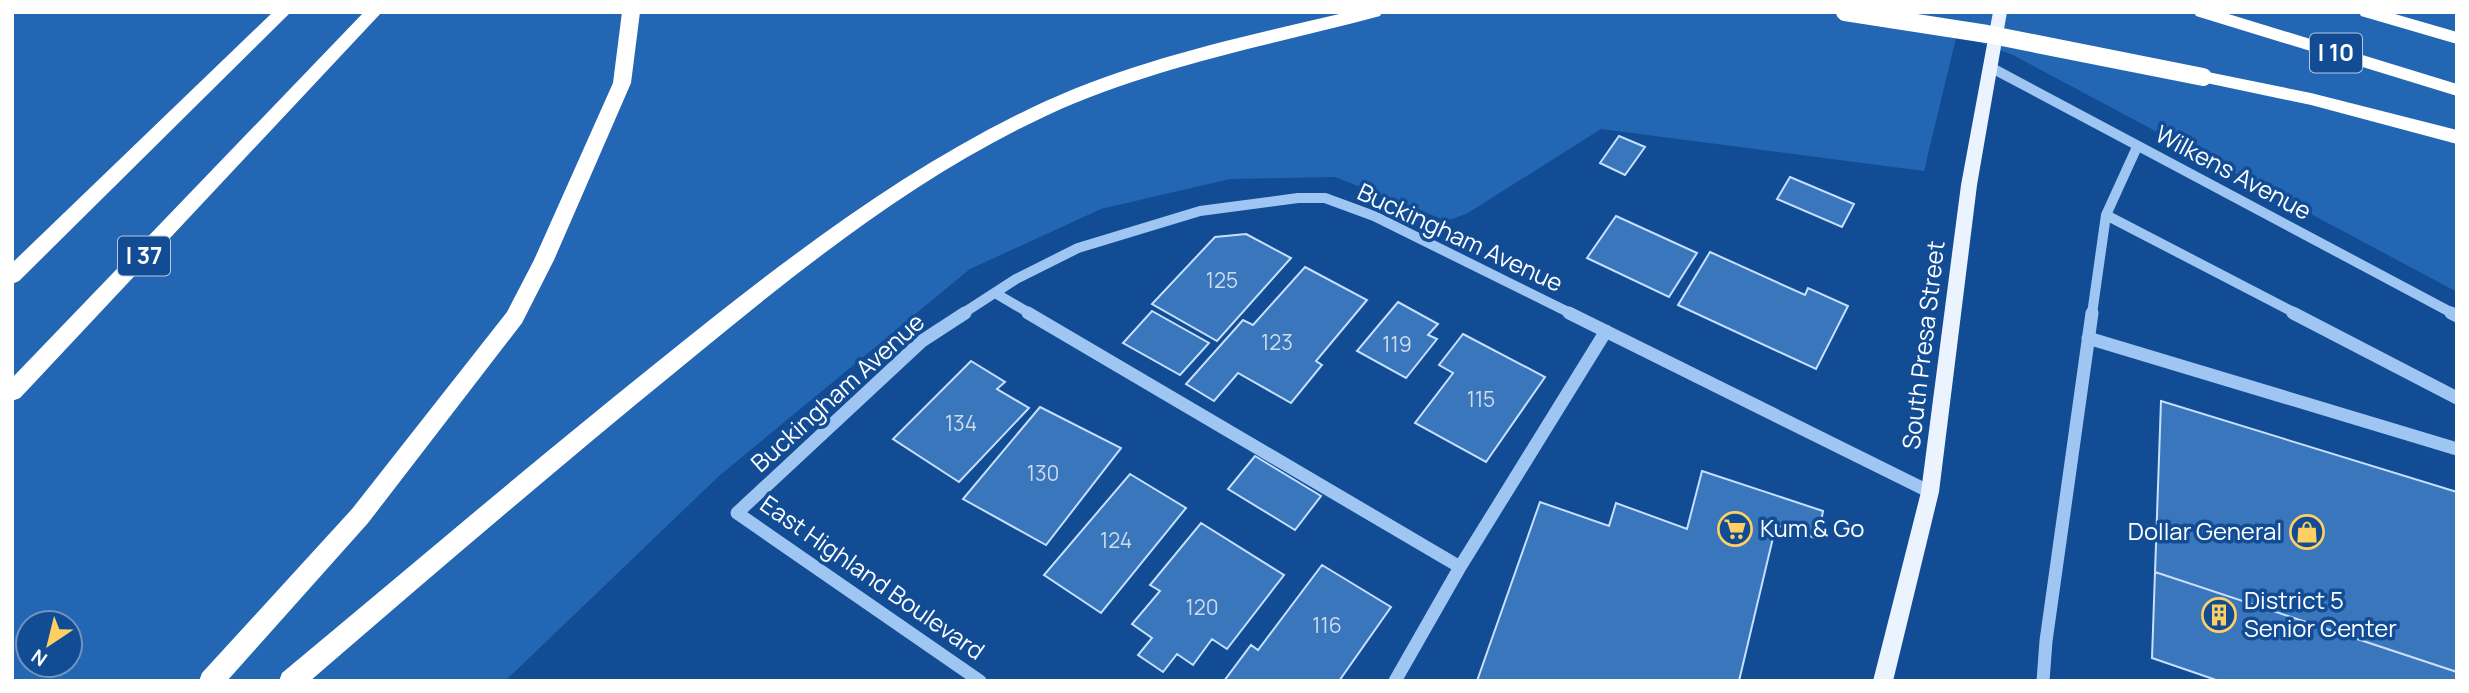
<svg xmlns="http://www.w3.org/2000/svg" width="2469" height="693" viewBox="0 0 2469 693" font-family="Manrope,sans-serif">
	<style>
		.green { fill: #2366b3; fill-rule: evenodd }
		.building { fill: #3a76bc; stroke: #c7e0fd; stroke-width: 2 }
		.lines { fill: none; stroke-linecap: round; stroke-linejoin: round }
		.minor-far1 { stroke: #9fc6f3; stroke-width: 10 }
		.minor { stroke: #9fc6f3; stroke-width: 13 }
		.major { fill: #ebf3ff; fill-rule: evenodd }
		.highway { fill: #fff; fill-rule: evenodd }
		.highway-bridge { stroke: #fff; stroke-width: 18 }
		.labels { text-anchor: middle; stroke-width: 7; stroke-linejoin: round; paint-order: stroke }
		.number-label { font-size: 21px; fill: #ceddee }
		.shield { fill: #114c94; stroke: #b8c9df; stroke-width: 2 }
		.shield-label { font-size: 23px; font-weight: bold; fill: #fff }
		.street-label { font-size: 24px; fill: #fff; stroke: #114c94 }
		.poi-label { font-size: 24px; fill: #fff; stroke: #114c94; text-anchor: start }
	</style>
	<rect width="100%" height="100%" fill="#114c94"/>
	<path class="green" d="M12,12h2445v280l-444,-237 -56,-21 -33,137 -323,-42 -133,84 -21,8 -112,-44 -105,2 -129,30 -131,60 -251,207 -214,205h-493zM28,623h42v42h-42z"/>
	<path class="building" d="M1619,136l26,11 -20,28 -25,-12z
		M1790,177l64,27 -12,23 -65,-28z
		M1616,216l81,37 -28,44 -82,-39z
		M1246,234l45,24 -74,83 -65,-37 63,-67z
		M1710,252l95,43 3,-7 40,18 -32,63 -138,-64z
		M1305,267l62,33 -51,61 6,4 -31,38 -53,-30 -24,28 -28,-17 57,-64 10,5z
		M1398,302l40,22 -10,11 9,4 -31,39 -49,-27z
		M1152,311l57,32 -29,32 -57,-32z
		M1463,334l82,43 -59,85 -71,-39 38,-50 -14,-8z
		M971,361l34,21 -8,7 32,19 -70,74 -66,-43z
		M2161,401l296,91v180l-302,-100z
		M1040,407l81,41 -75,97 -83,-46z
		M1255,456l66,40 -26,34 -67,-41z
		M1702,471l121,40 -5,28 -42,-14 -37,156h-262l63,-179 69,24 7,-23 71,26z
		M1130,474l56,34 -85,105 -57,-38z
		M1201,523l83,52 -57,74 -15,-10 -19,26 -16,-11 -14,18 -25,-17 14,-17 -20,-14 28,-33 -10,-6z
		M1322,565l69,42 -52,74h-115l27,-36 7,5z
		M2155,572l302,100v9h-238l-67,-23z"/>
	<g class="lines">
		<path class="minor-far1" d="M1990,67l464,247
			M2106,215l191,99
			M995,293l36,21
			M962,314l54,-35 62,-31 122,-37 98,-13h27l49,18 198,98
			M2092,314l14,-99 31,-68"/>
		<path class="minor" d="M965,313l-43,28 -185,172 243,168
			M1028,313l432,254
			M1569,313l361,179
			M2293,313l164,85
			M2451,313l6,3
			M2088,338l369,111
			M1395,681l65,-114 146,-236
			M2043,681l3,-40 46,-328"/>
		<path class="major" d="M1993,12h14l-30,173 -38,307 -46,189h-20l48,-189 40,-307z"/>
		<path class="highway" d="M273,12h18l-272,269 -7,3v-21z
			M364,12h18l-362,386 -8,3v-23z
			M622,12h18l-9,71 -77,177 -32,63 -154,200 -141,158h-28l3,-8 150,-164 155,-197 27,-52 79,-177z
			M1348,12h34l-2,4c-112,30 -225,50 -332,99 -136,63 -255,160 -370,255 -124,101 -246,206 -368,311h-31l3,-8c125,-104 248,-209 374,-310 118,-95 238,-189 375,-255 100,-48 210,-71 317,-96z
			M2194,12h28l235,72v12l-261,-80z
			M2359,12h29l69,20v12l-96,-28z
			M2203,71l108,22 146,37v14l-146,-39 -114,-24 -3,-4z"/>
		<path class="highway-bridge" d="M1845,12l142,22 216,43"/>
	</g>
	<defs>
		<g id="supermarket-ring" transform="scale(1.75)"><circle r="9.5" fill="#114c94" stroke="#ffd061" stroke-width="1.5"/><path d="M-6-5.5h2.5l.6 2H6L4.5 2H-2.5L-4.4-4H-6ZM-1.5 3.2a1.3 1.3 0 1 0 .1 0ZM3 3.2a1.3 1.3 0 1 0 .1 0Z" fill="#ffd061"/></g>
		<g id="shop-ring" transform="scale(1.75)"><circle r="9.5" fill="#114c94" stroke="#ffd061" stroke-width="1.5"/><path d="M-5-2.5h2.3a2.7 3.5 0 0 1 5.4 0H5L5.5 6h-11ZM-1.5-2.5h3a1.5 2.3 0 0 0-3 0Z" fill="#ffd061"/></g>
		<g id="building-ring" transform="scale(1.75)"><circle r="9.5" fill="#114c94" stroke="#ffd061" stroke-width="1.5"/><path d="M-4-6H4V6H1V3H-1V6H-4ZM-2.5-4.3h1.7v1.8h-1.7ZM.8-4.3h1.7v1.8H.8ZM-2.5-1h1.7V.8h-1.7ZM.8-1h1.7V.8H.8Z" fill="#ffd061"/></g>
	</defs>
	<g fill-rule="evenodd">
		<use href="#supermarket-ring" x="1735" y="529"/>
		<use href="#shop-ring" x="2307" y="532"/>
		<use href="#building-ring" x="2219" y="615"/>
	</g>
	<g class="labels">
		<g class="number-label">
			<text x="1222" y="288">125</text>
			<text x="1277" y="350">123</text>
			<text x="1397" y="352">119</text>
			<text x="1481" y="407">115</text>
			<text x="961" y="431">134</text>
			<text x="1043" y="481">130</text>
			<text x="1116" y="548">124</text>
			<text x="1202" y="615">120</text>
			<text x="1327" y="633">116</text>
		</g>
		<g class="shield">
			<rect x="2310" y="33.5" width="52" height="39" rx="5"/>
			<rect x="118" y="236.5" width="52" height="39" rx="5"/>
		</g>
		<g class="shield-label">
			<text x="2336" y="61">I 10</text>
			<text x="144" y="264">I 37</text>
		</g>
		<g class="street-label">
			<text transform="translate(2233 173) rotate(28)" y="8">Wilkens Avenue</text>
			<text transform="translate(1460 238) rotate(25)" y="8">Buckingham Avenue</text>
			<text transform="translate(1924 345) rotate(-83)" y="8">South Presa Street</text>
			<text transform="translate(838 393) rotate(-42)" y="8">Buckingham Avenue</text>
			<text transform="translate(872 578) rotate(35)" y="8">East Highland Boulevard</text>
		</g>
		<g class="poi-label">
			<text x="1760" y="537">Kum &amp; Go</text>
			<text x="2282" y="540" text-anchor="end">Dollar General</text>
			<text x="2244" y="609">District 5<tspan x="2244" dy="28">Senior Center</tspan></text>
		</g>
	</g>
	<rect width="2469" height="693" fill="none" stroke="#ffffff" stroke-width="28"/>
	<g transform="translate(49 644) rotate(215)"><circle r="33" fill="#114c94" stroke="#7094bf" stroke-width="2"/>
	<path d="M0-5L12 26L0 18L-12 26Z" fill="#ffd061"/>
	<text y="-10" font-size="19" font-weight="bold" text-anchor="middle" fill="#ffffff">N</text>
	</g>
</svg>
